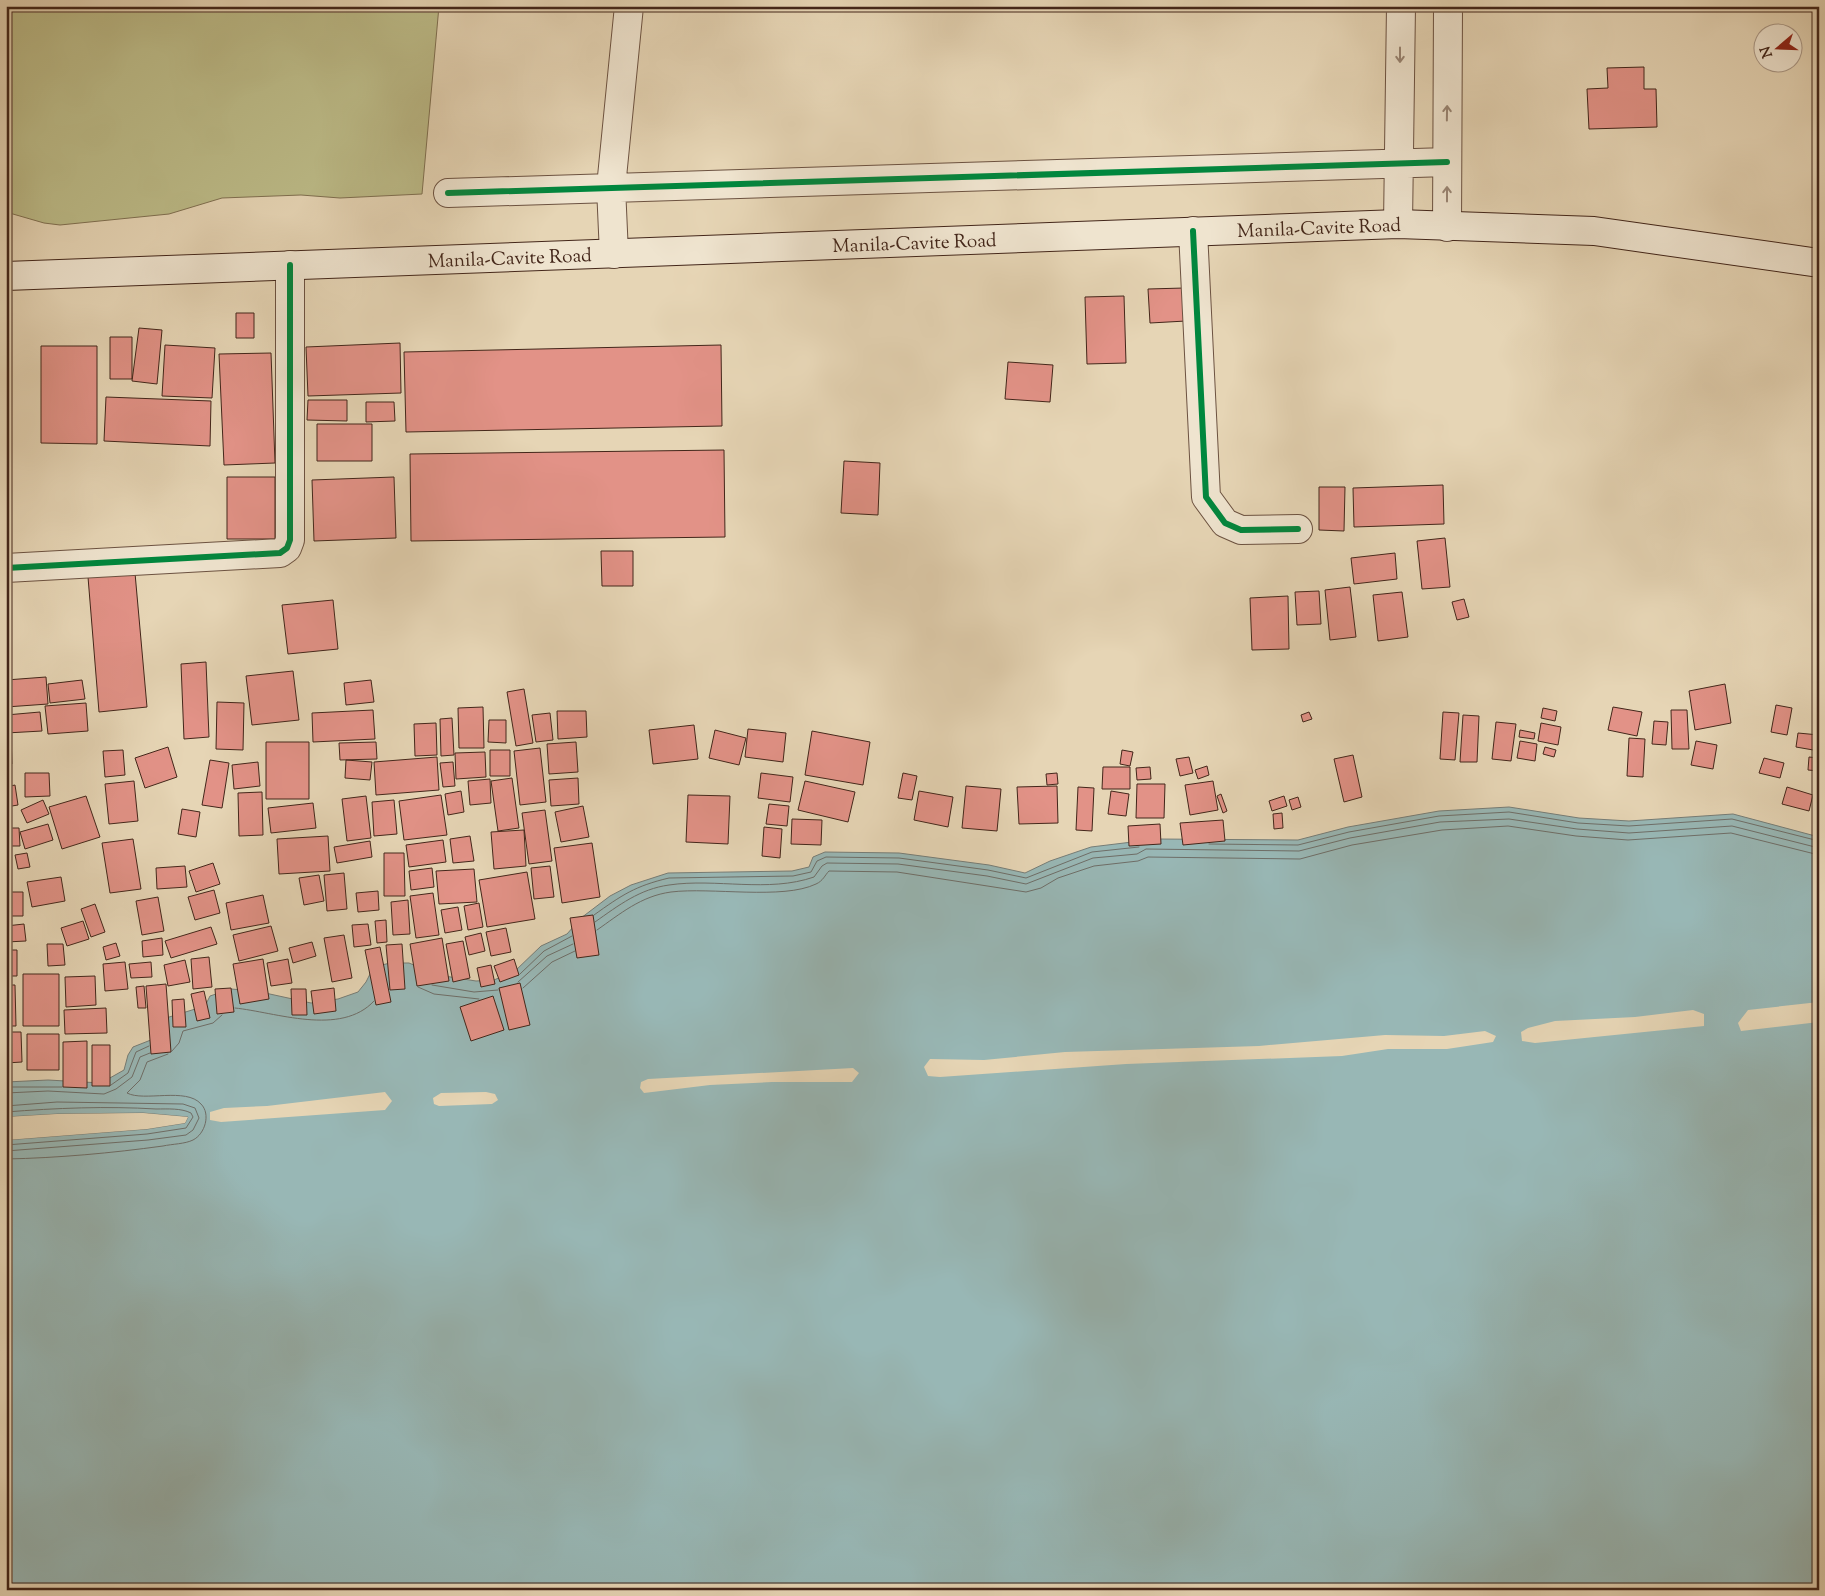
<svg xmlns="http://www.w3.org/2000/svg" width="1825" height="1596" viewBox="0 0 1825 1596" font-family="'Sorts Mill Goudy',serif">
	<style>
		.green { fill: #bcbb88; stroke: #807051 }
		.water { fill: #98b7b5; stroke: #767d77 }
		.pier { fill: #e6d5b5 }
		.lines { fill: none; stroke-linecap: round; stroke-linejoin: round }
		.shore { stroke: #6e6e68; stroke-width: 1 }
		.building { fill: #e29287; stroke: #43261a }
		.minor-casing { stroke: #6c5241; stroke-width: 30 }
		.secondary-casing { stroke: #43261a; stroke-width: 30 }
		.minor { stroke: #efe4cf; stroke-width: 28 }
		.secondary { stroke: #efe4cf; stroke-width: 28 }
		.cycleway-casing { stroke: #efe4cf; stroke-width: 9 }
		.cycleway { stroke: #00873e; stroke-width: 6 }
		.oneway { stroke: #998574 }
		.labels { text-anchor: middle; stroke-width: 4; stroke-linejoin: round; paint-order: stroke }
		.street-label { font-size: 19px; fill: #43261a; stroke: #efe4cf }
	</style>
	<rect width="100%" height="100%" fill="#e6d5b5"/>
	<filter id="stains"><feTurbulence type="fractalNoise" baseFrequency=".004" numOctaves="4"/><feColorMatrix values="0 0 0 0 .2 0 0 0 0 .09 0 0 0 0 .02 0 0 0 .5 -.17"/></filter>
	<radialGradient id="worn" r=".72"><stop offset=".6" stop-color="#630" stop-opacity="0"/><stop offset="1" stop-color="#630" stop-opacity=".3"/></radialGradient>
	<path class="green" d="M6,6h433l-17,188 -82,4 -39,-3 -79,3 -53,16 -109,11 -16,-2 -38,-11z"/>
	<path class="water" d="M1509,807l70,11 50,3 104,-7 86,23v753h-1813v-450l141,-11 38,-6 3,-6 -45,-4 -85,1 -52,3v-35l42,-2 53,3 23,-13 4,-15 5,-8 28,-11 5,-18 39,-12 5,-10 21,-7 25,2 55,12 27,-4 20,-7 8,-10 5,-10 7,-6 12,-3h19l29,12 38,6 18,-1 21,-9 26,-25 26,-12 14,-16 29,-22 21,-11 37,-12 124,-2 17,-4 4,-10 12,-5 74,1 90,12 36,8 25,-12 41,-14 66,-8 141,1 50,-13 91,-16z"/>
	<path class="pier" d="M1819,1002v20l-78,9 -3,-8 10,-13z
		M1693,1010l11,4v12l-169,17 -13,-2 -1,-9 7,-4 27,-7 80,-4z
		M1485,1031l11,5 -3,6 -46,7h-59l-46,7 -216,8 -186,13 -12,-1 -4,-9 6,-8 54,1 81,-8 194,-6 126,-11 59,1z
		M853,1068l6,5 -7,9h-80l-62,3 -66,8 -4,-5 1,-6 7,-3z
		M385,1092l7,9 -7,9 -164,12 -11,-2v-8l14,-4 43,-2z
		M486,1092l9,2 3,6 -6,4 -53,2 -5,-2 -1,-6 8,-5z
		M143,1113l45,4 -3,6 -38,6 -141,11v-2l140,-11 37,-6 2,-3 -42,-3 -85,1 -52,4v-3l51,-3z"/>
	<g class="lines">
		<path class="shore" d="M1209,844l89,1 51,-13 90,-16 70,-4 69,11 51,3 103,-7 87,22
			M594,915c28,-20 41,-29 75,-37l124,-2 18,-4 6,-11 9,-4 73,1 89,12 38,8 66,-26 47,-5
			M595,922c24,-17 45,-33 74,-37 47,-7 99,8 145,-8l8,-11 5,-3 71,1 89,12 39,8 67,-26 44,-4 9,-5 153,2 51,-13 90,-16 69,-3 68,10 52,4 103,-7 87,22
			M597,930c23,-16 44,-34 74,-38 40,-5 112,8 145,-8 7,-3 9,-9 13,-13l68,1 129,20 15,-4 17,-10 36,-12 44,-5 10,-4 152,2 52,-14 90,-15 66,-4 68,10 52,4 103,-7 88,22
			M520,974l24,-23 28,-15
			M518,982l29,-26 26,-12
			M432,985l42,7 24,-2
			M418,987l16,7 45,5
			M523,988l29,-26 23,-11
			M235,1008c40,4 106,29 139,-7
			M172,1051l7,-8 4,-12 30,-8 9,-8
			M111,1085l17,-12 8,-21 13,-6
			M6,1087h56
			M6,1093l42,-2 56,3 12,-5 16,-12 8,-20 10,-4
			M6,1106l51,-4 126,2 12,4 4,10 -6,12 -7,5 -38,5 -142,11
			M6,1112c50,-4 101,-6 150,-3 12,0 25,-1 35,4l2,4 -7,11 -39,6 -141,11
			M6,1159c52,-1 106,-6 157,-13 9,-2 22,-2 30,-6 12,-6 18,-26 8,-36 -15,-17 -57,-2 -74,-11l13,-13 7,-18 21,-8"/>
	</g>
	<path class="building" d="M1644,67v22h12l1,38 -68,2 -2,-40 21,-1 -1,-20z
		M1184,288l2,33 -36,2 -2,-34z
		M1124,296l2,67 -39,1 -2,-67z
		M236,313h18v25h-18z
		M139,328l23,2 -5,54 -25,-3z
		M110,337h22v42h-22z
		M400,343l1,50 -93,3 -2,-49z
		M165,345l50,3 -3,50 -50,-2z
		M721,345l1,81 -316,6 -2,-80z
		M41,346h56v98l-56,-1z
		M271,353l4,110 -51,2 -5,-111z
		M1008,362l45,3 -3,37 -45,-3z
		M106,397l105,4 -1,45 -106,-5z
		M308,400h39v21l-40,-1z
		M366,402h28l1,19 -29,1z
		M317,424h55v37h-55z
		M724,450l1,87 -314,4 -1,-87z
		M844,461l36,2 -2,52 -37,-2z
		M227,477h48v62h-48z
		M394,477l2,61 -82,3 -2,-61z
		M1443,485l1,39 -90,3 -1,-39z
		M1319,487h26l-1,44 -25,-1z
		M1445,538l5,49 -28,2 -5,-48z
		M601,551h32v35h-31z
		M1395,553l2,26 -43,5 -3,-26z
		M135,573l12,134 -48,5 -11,-135z
		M1350,587l6,50 -26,3 -5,-50z
		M1319,591l2,33 -24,1 -2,-33z
		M1402,592l6,45 -30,4 -5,-46z
		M1288,596l1,53 -37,1 -2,-52z
		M1464,599l5,18 -12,3 -5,-18z
		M333,600l5,49 -50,5 -6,-49z
		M206,662l3,75 -25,2 -3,-75z
		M293,671l6,49 -47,5 -6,-49z
		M46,677l2,27 -42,3v-27z
		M82,680l3,19 -35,4 -2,-19z
		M371,680l3,22 -28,3 -2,-22z
		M1725,684l6,39 -36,7 -6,-39z
		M524,689l9,54 -17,3 -9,-54z
		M217,702l27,1 -1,47 -27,-1z
		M86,703l2,28 -40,3 -3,-28z
		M1776,705l16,3 -5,27 -16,-3z
		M483,707l1,41h-25l-1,-40z
		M1613,707l29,5 -5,24 -29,-6z
		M1543,708l14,3 -2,10 -14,-3z
		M373,710l2,29 -62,3 -1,-29z
		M1671,710h16l2,39h-17z
		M557,711h29l1,26 -29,2z
		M40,712l2,19 -36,2v-18z
		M1309,712l3,7 -9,3 -2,-7z
		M1443,712l16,1 -4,47 -15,-1z
		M550,713l3,27 -17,2 -4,-27z
		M1463,715l16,1 -2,46h-17z
		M452,718l2,37 -13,1 -1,-37z
		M489,720h17v23l-18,-1z
		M1654,721l14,1 -2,23 -14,-1z
		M1496,722l20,2 -5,37 -19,-2z
		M436,723l1,32 -22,1 -1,-32z
		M1541,723l20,4 -3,18 -20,-4z
		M694,725l4,34 -45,5 -4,-34z
		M748,729l38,4 -3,29 -38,-5z
		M715,730l31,8 -7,27 -30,-7z
		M1520,730l15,3 -1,6 -15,-2z
		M812,731l58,11 -7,43 -58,-10z
		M1798,733l21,2v16l-23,-4z
		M6,738h5l1,26h-6z
		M1629,738l16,1 -2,38 -16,-1z
		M1520,741l17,3 -2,17 -18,-3z
		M1696,741l21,4 -4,24 -22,-4z
		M266,742h43v57h-43z
		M376,742l1,17 -37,1 -1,-17z
		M576,742l2,30 -29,2 -2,-30z
		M168,747l9,30 -32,11 -10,-30z
		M1545,747l11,3 -2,7 -11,-3z
		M540,748l6,54 -26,3 -6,-54z
		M123,750l2,25 -20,2 -2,-26z
		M490,750h20v26h-20z
		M1122,750l11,2 -3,14 -10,-2z
		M485,752l1,25 -30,2 -1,-26z
		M1353,755l9,42 -18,5 -10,-43z
		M437,757l2,33 -63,5 -2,-33z
		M1189,757l4,16 -13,3 -4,-17z
		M1809,757l10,1v13l-11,-1z
		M1764,758l20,5 -4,15 -21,-5z
		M210,760l19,3 -7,45 -20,-3z
		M346,760l26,2 -2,18 -25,-2z
		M258,762l2,24 -26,3 -2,-24z
		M453,762l2,24 -12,1 -3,-24z
		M1207,766l2,9 -11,4 -3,-9z
		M1103,767h27v22h-28z
		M1150,767l1,12 -14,1 -1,-12z
		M25,773h24l1,23 -25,1z
		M761,773l32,4 -3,25 -32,-4z
		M903,773l14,3 -5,24 -14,-2z
		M1057,773l1,11 -11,1 -1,-11z
		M512,778l7,50 -21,3 -7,-50z
		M578,778l1,26 -28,2 -2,-26z
		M490,779l1,24 -21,2 -2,-24z
		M134,781l4,40 -29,3 -4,-40z
		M805,781l50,11 -7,30 -50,-12z
		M1213,781l5,29 -28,5 -5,-30z
		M1137,784h28l-1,34h-28z
		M15,785l3,20 -12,2v-20z
		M966,786l35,3 -4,42 -35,-3z
		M1057,786l1,37 -39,1 -2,-37z
		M1078,787l16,1 -2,43 -16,-1z
		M1787,787l26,8 -4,16 -27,-7z
		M461,791l3,21 -16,3 -3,-21z
		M919,791l34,6 -5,30 -34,-7z
		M1111,791l18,3 -3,22 -18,-2z
		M262,792l1,43 -24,1 -1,-43z
		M1221,794l6,17 -4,2 -6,-17z
		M441,795l6,40 -43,5 -5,-39z
		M688,795l42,1 -2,48 -42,-2z
		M86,796l14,41 -38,12 -13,-42z
		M366,796l5,42 -24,3 -5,-42z
		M1284,796l3,10 -15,5 -3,-10z
		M1298,797l3,10 -9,3 -3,-10z
		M43,800l6,14 -22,9 -6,-13z
		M394,800l3,34 -23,2 -2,-34z
		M313,803l3,25 -45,5 -3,-25z
		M769,804l20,2 -2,20 -21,-2z
		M583,806l6,31 -28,5 -6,-30z
		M182,809l18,3 -4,25 -18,-3z
		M545,810l7,51 -23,3 -7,-51z
		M1282,813l1,15 -9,1 -1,-15z
		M792,819l30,1 -1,25 -30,-1z
		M1223,820l2,21 -42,4 -3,-22z
		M48,824l5,16 -28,9 -5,-17z
		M1160,824l1,20 -32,2 -1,-20z
		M764,827l18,2 -2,29 -18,-2z
		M6,828h13l1,18h-14z
		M524,830l2,36 -32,3 -3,-37z
		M328,836l2,35 -51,3 -2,-35z
		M470,836l4,25 -21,2 -3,-24z
		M133,839l8,50 -31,4 -8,-50z
		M443,840l3,22 -37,5 -3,-22z
		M370,841l2,16 -35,6 -3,-16z
		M592,843l8,54 -38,6 -8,-55z
		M27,853l3,14 -12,2 -3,-14z
		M384,853h20l1,43h-21z
		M213,863l7,21 -24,8 -7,-21z
		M185,866l2,21 -30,2 -1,-21z
		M550,866l4,31 -20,2 -3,-31z
		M432,868l2,19 -23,3 -2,-19z
		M474,869l3,33 -38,2 -3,-33z
		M527,872l8,47 -48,8 -8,-47z
		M344,873l3,36 -20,2 -3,-36z
		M319,875l5,26 -20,4 -5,-27z
		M61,877l4,24 -33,6 -5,-25z
		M214,890l6,23 -25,7 -7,-23z
		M378,891l1,19 -21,2 -2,-19z
		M6,892h17v24h-17z
		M433,893l6,42 -23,3 -6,-42z
		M263,895l6,28 -38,7 -5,-27z
		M158,897l6,34 -22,4 -6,-34z
		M408,900l2,34 -17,1 -2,-33z
		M479,903l4,24 -15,3 -4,-24z
		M95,904l10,28 -14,5 -10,-28z
		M458,907l4,23 -17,3 -4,-23z
		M593,915l6,40 -22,3 -7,-40z
		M386,920l1,22 -10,1 -2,-22z
		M83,921l6,18 -22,7 -6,-18z
		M24,924l2,17 -20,1v-16z
		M368,924l3,21 -17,2 -2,-22z
		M271,926l7,25 -39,10 -6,-26z
		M211,927l6,17 -46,14 -6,-17z
		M506,928l5,24 -20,4 -5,-24z
		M481,933l4,18 -16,4 -4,-18z
		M344,935l8,43 -20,4 -8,-44z
		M162,938l1,17 -20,2 -1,-16z
		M442,938l7,43 -32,5 -7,-42z
		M463,941l7,37 -17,4 -7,-38z
		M312,942l4,14 -23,7 -4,-15z
		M116,943l4,13 -14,4 -3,-13z
		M47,944h16l2,21 -17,1z
		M402,944l3,45 -15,1 -4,-45z
		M380,947l11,55 -15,3 -11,-55z
		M6,950h11v26h-11z
		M209,957l3,30 -19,2 -2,-30z
		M263,959l6,40 -29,5 -7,-40z
		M288,959l4,24 -21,3 -4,-23z
		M514,959l5,16 -19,7 -6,-16z
		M185,960l5,22 -22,4 -4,-21z
		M125,962l3,27 -23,2 -2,-27z
		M151,962l1,15 -21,1 -2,-14z
		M491,965l4,19 -14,3 -4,-19z
		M23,974h36v52h-36z
		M95,976l1,29 -30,2 -1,-30z
		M520,983l10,42 -21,5 -10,-42z
		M166,984l5,68 -20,2 -5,-68z
		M6,985h9l1,41h-10z
		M144,986l2,22h-8l-2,-21z
		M231,988l3,24 -17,2 -2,-25z
		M334,988l2,23 -22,3 -3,-23z
		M291,989h15l1,26h-15z
		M204,991l6,27 -13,3 -6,-27z
		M493,996l11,34 -33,11 -11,-34z
		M184,999l2,28h-13l-1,-27z
		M106,1008l1,25 -42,1 -1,-24z
		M6,1032h15l1,30 -16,1z
		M27,1034h32v36h-32z
		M87,1041v47l-24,-1v-45z
		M92,1045h18v41h-18z"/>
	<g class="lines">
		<g class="minor-casing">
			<path id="minor" d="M448,193l999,-31
				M1398,224l3,-218
				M1447,227l1,-221
				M1193,231l13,266 19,26 16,7 57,-1
				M614,254l-3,-67 18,-181
				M6,568l274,-15 7,-5 3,-8v-275"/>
		</g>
		<g class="secondary-casing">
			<g id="secondary">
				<path id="s1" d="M6,276l1392,-52 196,7 225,32"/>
			</g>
		</g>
		<use href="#minor" class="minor"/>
		<use href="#secondary" class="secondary"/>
		<g class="cycleway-casing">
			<path id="cycleway" d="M448,193l999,-31
				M1193,231l13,266 19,26 16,7 57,-1
				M6,568l274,-15 7,-5 3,-8v-275"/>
		</g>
		<use href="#cycleway" class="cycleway"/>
	</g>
	<defs><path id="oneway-shaft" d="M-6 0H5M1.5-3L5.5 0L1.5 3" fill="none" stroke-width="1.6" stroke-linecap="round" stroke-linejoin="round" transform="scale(1.25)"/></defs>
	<g class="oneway">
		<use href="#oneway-shaft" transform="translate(1400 55) rotate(90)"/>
		<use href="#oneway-shaft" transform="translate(1447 113) rotate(-89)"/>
		<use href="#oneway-shaft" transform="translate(1447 194) rotate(-90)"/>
	</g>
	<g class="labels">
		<g class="street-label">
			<text dy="7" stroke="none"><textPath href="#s1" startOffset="1314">Manila-Cavite Road</textPath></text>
			<text dy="7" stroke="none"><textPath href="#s1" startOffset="909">Manila-Cavite Road</textPath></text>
			<text dy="7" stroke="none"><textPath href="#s1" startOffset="504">Manila-Cavite Road</textPath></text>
		</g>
	</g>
	<rect width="1825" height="1596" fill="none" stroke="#e6d5b5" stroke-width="25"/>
	<rect x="8" y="8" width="1810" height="1581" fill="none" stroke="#43261a" stroke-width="2.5"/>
	<rect x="12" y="12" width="1800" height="1571" fill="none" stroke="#43261a"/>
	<g transform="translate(1778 48) rotate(251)"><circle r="24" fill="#efe4cf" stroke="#aa9887"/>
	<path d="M0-4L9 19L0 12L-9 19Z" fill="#8f2418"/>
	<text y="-8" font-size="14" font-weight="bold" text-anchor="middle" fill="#43261a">N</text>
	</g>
	<rect width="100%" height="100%" filter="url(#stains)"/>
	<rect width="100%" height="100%" fill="url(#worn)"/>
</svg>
